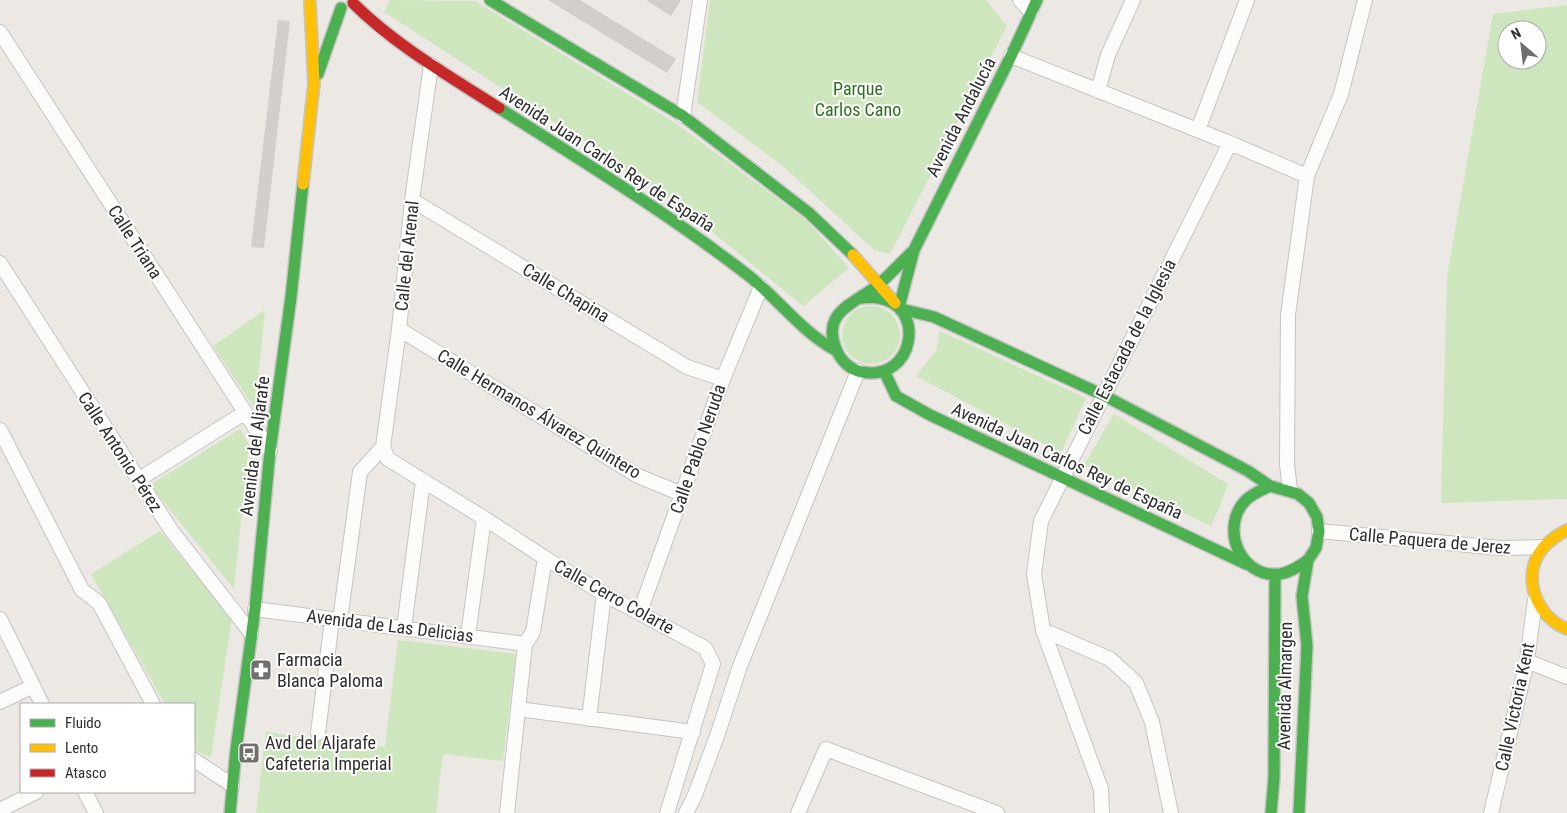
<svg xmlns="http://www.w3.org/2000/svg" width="1567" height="813" viewBox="0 0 1567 813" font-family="'Roboto Condensed',sans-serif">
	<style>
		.green { fill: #cee6be; fill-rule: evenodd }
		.building { fill: #d1cecb }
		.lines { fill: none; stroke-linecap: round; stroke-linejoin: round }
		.street-casing { stroke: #c5c4c5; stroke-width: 16 }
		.fast-casing { stroke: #c5c4c5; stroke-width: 14 }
		.slow-casing { stroke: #c5c4c5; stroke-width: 14 }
		.jam-casing { stroke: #c5c4c5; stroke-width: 14 }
		.street { stroke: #fcfcfb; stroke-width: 14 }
		.fast { stroke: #4caf50; stroke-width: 11 }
		.slow { stroke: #ffc107; stroke-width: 11 }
		.jam { stroke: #c62828; stroke-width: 11 }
		.labels { text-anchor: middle; stroke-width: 4; stroke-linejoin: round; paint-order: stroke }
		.park-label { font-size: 18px; fill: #2c6e1b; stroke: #fff }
		.street-label { font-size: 18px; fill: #2e2e2e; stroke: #fff }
		.poi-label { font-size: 18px; fill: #2e2e2e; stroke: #fff; text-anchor: start }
	</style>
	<rect width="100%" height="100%" fill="#ece8e4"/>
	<path class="green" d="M390,0l85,1 202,123 129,96 43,48 -46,38 -93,-76 -74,-55 -252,-163z
		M710,0h276l21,26 -117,228 -16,-4 -89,-82 -88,-66z
		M1567,5v494l-126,4 6,-227 46,-262zM1507,30h30v30h-30z
		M842 335a29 29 0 1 1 58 0a29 29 0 1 1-58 0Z
		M265,310l-10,99 -42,-63z
		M940,331l146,67 -25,55 -145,-77 20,-25z
		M1114,414l114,70 -8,22 -9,20 -127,-61z
		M240,429l9,15 -15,145 -84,-104z
		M160,531l72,88 -21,138 -17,-7v-46h-29l-74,-130z
		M398,640l118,14 -13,107 -60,-7 -7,59h-180l10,-81 119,15z"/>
	<path class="building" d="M548,0h32l96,59 -9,14z
		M646,0h35l-10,16z
		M278,20l12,1 -26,227 -13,-1z"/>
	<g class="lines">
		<g class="street-casing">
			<path id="street" d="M1020,0l11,12
				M0,32l270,419
				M1011,56l219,87 77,33
				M1098,91l10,-36 25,-55
				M683,116l17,-116
				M1198,130l49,-130
				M412,200l275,167 36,12
				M0,263l171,267 80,103
				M399,329l239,147 44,18
				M0,430l82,160 17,13 54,101
				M383,447l5,12 96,59 61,40 59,36 101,54 8,16 -46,149
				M383,447l16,-118 13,-129 19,-135
				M138,480l106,-67
				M1290,490l-3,-26 1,-149 19,-139 34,-82 24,-94
				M1319,531l181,17 42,-1
				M255,609l270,35
				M640,612l83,-233 38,-92
				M0,619l42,85
				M340,620l20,-148 23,-25
				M404,628l19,-147
				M1043,630l67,29 26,24 16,39 19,91
				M468,636l16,-118
				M1527,661l40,16
				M0,702l33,-16
				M518,709l175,23
				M589,719l15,-125
				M318,733l14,-114
				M194,760l38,25
				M85,792l11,21
				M0,810l36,-18
				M507,813l18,-169 8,-12 12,-74
				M686,813l9,-18 22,-59 23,-70 118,-295
				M798,813l28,-64 171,64
				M1102,813l-1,-24 -58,-159 -9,-56 7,-53 189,-378
				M1491,813l36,-152 8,-61"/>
		</g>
		<g class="fast-casing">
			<path id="fast" d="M490,0l193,116 126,97 44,42
				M318,74l23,-66
				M499,108c85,54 170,106 250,168 30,24 52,55 86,74
				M859,298c6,0 13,-1 19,0 49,7 37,84 -16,74 -11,-2 -21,-11 -25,-21 -18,-39 19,-48 41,-66 13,-11 24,-24 36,-35
				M899,307l15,-57 97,-194 26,-56
				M901,309l33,8 169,78 145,76 22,15
				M884,371l12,25 34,19 316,149
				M230,813l6,-63 19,-141 15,-158 21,-154 12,-113
				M1271,813l3,-35 1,-204
				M1299,813l8,-167 -5,-50 6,-36 8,-12 3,-17 -2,-14 -8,-14 -11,-9 -28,-8c-8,4 -17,7 -24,14 -27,27 -6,79 34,74 11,-2 20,-8 28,-14"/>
		</g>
		<g class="slow-casing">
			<path id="slow" d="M303,184l11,-101 -4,-80
				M853,255l42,48
				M1567,530c-12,6 -22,13 -29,25 -15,28 1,63 29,74"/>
		</g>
		<g class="jam-casing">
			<path id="jam" d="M353,3c42,42 96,73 146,105"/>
		</g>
		<use href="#street" class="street"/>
		<use href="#fast" class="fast"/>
		<use href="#slow" class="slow"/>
		<use href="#jam" class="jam"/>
	</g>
	<defs>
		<g id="pharmacy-square" transform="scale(1.125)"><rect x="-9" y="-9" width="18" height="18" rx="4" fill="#706f6e" stroke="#fff"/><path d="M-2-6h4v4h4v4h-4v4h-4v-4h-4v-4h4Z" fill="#fff"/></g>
		<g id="bus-square" transform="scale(1.125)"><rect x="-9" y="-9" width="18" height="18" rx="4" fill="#706f6e" stroke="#fff"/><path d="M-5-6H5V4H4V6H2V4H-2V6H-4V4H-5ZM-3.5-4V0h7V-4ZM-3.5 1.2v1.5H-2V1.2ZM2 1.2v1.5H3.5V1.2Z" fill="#fff"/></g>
	</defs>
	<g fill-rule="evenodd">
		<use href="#pharmacy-square" x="261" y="670"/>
		<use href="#bus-square" x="249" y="753"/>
	</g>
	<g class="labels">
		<g class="park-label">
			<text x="858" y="95">Parque<tspan x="858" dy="21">Carlos Cano</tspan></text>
		</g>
		<g class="street-label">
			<text transform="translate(961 117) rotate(-63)" y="6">Avenida Andalucía</text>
			<text transform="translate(607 159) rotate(33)" y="6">Avenida Juan Carlos Rey de España</text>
			<text transform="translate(135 242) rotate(57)" y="6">Calle Triana</text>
			<text transform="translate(407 256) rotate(-84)" y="6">Calle del Arenal</text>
			<text transform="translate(566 293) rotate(31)" y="6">Calle Chapina</text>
			<text transform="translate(1127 347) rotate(-63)" y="6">Calle Estacada de la Iglesia</text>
			<text transform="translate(539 414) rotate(31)" y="6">Calle Hermanos Álvarez Quintero</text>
			<text transform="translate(255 446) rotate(-83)" y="6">Avenida del Aljarafe</text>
			<text transform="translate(698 449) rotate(-71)" y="6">Calle Pablo Neruda</text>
			<text transform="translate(120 452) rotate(57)" y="6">Calle Antonio Pérez</text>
			<text transform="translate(1067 461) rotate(25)" y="6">Avenida Juan Carlos Rey de España</text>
			<text transform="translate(1430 541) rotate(5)" y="6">Calle Paquera de Jerez</text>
			<text transform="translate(614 597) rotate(29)" y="6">Calle Cerro Colarte</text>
			<text transform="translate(390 626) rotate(7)" y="6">Avenida de Las Delicias</text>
			<text transform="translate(1285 686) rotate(-89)" y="6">Avenida Almargen</text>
			<text transform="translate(1515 707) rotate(-78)" y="6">Calle Victoria Kent</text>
		</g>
		<g class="poi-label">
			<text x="277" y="666">Farmacia<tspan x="277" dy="21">Blanca Paloma</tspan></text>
			<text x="265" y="749">Avd del Aljarafe<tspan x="265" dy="21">Cafeteria Imperial</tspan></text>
		</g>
	</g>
	<rect x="20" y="703" width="175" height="90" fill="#ffffff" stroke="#ababab"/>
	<rect x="30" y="719" width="25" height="8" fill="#4caf50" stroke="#ababab"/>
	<text x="65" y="728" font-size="15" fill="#2e2e2e">Fluido</text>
	<rect x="30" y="744" width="25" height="8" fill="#ffc107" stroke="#ababab"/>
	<text x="65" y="753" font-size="15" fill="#2e2e2e">Lento</text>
	<rect x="30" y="769" width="25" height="8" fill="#c62828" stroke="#ababab"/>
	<text x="65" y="778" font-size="15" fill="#2e2e2e">Atasco</text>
	<g transform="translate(1522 45) rotate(332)"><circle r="24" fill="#ffffff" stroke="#ababab"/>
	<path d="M0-4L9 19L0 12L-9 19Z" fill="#706f6e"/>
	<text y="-8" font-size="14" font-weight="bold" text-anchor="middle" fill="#2e2e2e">N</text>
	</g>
</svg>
